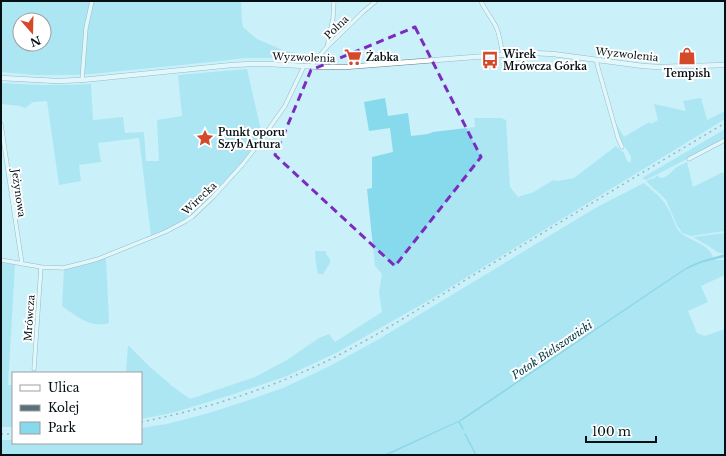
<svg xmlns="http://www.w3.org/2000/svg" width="726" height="456" viewBox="0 0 726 456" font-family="'Libre Baskerville',serif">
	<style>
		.green { fill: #87d9ec; fill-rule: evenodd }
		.water { fill: #40b9d1 }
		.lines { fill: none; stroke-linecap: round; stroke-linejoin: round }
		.stream { stroke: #40b9d1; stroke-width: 1.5 }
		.minor-casing { stroke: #587b83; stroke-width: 4.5 }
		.tertiary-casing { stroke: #587b83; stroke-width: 5.5 }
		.minor { stroke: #fff; stroke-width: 3.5 }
		.tertiary { stroke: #fff; stroke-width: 4.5 }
		.rail { stroke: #5a7177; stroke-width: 1.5; stroke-dasharray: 2 4; stroke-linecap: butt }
		.marked { fill: none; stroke: #7b2cbf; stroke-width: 3; stroke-dasharray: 8 5; stroke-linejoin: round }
		.labels { text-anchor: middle; stroke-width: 4; stroke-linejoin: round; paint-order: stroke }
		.street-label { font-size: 10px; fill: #041013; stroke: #fff }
		.poi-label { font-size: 10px; font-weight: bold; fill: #041013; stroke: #fff; text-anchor: start }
		.water-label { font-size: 11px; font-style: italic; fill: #003641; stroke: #fff }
	</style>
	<rect width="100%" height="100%" fill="#caf0f9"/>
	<path class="green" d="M1,1h240l1,20 1,6 14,12 28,12 17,3h8l4,3 -3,3h-2l-35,-2h-30l-23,3 -130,13 -16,1h-40l-34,-3zM20,20h24v24h-24z
		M247,69l15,66 -16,22 -12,14 -43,45 -25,13 -15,7 -12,-98 -41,5 3,19 -22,3 2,16 -22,4 -12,-84 -14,1 -8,6 -5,-2 -19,-2v-21c30,2 60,3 90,1l2,36 30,-3 2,16 19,-1 2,29h13l-2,-41 25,-4 -4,-41z
		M385,98l3,18 20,-3 3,23 17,-2 5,-2 42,-5 -1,-9h27l5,2 4,67 8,10 16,-5 19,-12 5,1 16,-3 42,-32 8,7 3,8 2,1h2v-6l-9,-14 -7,-20 9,15 25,-15 2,2 7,-4 -4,-16 32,7 -3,-10 18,-3 6,22 18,-9v8l-292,179 -95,54 -51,24 -56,19 -59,18 -31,6v-46h-15l2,-28 22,22 22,19 18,13 65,-22 32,-17 32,-22 10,-4 6,8 47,-30 -3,-20 3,-18 -7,-8 -8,-77 5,-1v-31l21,-5 -3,-24 -21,3 -5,-29z
		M725,129v10l-3,2 -76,39 -4,-2z
		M687,162l6,25 30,-15 2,5v54l-34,5 -9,-3 -5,-8 -11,-25 -7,-7 -6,-5 -7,-7 8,-3 4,-3v1l2,2c8,0 11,-7 17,-11 3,-2 7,-3 10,-5z
		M644,183c6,6 14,11 19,18 7,8 10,20 15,29 9,11 31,13 35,27l-19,7 -10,5 -226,152 -75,34h-382v-15h12v3h128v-15l26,-4 42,-11 37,-12 37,-13 47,-22 49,-27 218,-132z
		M725,233v21l-8,-2 -7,-5 -17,-10z
		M315,251h11v3l4,5v4l-7,11h-5l-2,-10z
		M106,258l3,65c-18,6 -33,-7 -47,-17l2,-36 20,-5z
		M713,260h12v15l-24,11 7,16 -20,9 9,22 8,3 20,-7v81l-1,2 1,1v42h-337l75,-35 222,-150 16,-7z
		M1,262l14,3 -7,120h5v42h-12z"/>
	<path class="water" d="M725,254v3l-24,6 -16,7 -222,150 -75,35h-5l75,-34 226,-152c13,-8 27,-11 41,-15z"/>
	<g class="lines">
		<path class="stream" d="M459,422l4,7
			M465,434l11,21"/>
		<g class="minor-casing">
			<path id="minor" d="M481,1c4,10 12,18 16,28 3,8 4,17 6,26
				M327,47l6,-29 1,-17
				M597,60v4l21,74 4,9
				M310,67l17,-20 36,-35 13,-11
				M82,80l4,-52 6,-27
				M1,124l21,140
				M689,159l36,-19
				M1,260l40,7 22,1 20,-5 15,-4 67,-27 21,-11 6,-4 21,-20 30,-33 10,-13 32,-45 19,-40
				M34,369l7,-102"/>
		</g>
		<g class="tertiary-casing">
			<path id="tertiary" d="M1,78l56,3 25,-1 150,-15 20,-1h16l55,3h23l154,-12 33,-2 20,1 90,12 16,1 66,-2"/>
		</g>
		<use href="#minor" class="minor"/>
		<use href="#tertiary" class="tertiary"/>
		<path class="rail" d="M141,422c65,-13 128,-33 188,-62 58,-29 111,-65 166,-98 77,-47 153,-93 230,-139
			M1,434h12"/>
	</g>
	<path d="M0 0H726V456H0ZM415,27l66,130 -86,109 -120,-111 36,-85z" fill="#caf0f9" fill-opacity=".55" fill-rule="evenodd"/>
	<path class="marked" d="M415,27l66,130 -86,109 -120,-111 36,-85z"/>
	<defs>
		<g id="shop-bare" transform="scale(1.38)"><path d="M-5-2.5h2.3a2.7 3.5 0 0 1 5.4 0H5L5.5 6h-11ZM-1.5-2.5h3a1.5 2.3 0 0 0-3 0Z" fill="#d34929" stroke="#fff" stroke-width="2.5" paint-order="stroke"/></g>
		<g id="supermarket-bare" transform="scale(1.38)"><path d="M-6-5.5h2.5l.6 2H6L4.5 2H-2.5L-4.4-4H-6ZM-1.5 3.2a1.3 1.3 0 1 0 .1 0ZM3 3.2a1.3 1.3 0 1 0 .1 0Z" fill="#d34929" stroke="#fff" stroke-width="2.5" paint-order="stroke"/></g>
		<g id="bus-bare" transform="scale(1.38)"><path d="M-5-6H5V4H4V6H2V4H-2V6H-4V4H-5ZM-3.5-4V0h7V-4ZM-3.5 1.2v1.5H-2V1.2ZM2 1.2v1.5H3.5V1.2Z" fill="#d34929" stroke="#fff" stroke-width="2.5" paint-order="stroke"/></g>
		<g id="sight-bare" transform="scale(1.38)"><path d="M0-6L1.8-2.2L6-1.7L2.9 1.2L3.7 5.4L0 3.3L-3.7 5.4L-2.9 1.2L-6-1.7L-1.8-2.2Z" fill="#d34929" stroke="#fff" stroke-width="2.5" paint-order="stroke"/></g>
	</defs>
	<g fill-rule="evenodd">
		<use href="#shop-bare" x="687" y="56"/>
		<use href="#supermarket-bare" x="353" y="57"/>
		<use href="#bus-bare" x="490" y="60"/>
		<use href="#sight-bare" x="205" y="138"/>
	</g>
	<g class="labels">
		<g class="street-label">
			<text transform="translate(336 27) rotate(-44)" y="4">Polna</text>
			<text transform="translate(627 54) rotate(6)" y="4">Wyzwolenia</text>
			<text transform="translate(304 57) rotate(2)" y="4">Wyzwolenia</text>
			<text transform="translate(19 193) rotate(82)" y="4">Jeżynowa</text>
			<text transform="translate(199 198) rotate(-43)" y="4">Wirecka</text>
			<text transform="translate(29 318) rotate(-86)" y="4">Mrówcza</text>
		</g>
		<g class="poi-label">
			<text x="503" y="58">Wirek<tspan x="503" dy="12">Mrówcza Górka</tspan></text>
			<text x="366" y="61">Żabka</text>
			<text x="687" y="77" text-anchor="middle">Tempish</text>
			<text x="218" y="136">Punkt oporu<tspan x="218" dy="12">Szyb Artura</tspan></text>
		</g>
		<g class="water-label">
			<text transform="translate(552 350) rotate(-34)" y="4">Potok Bielszowicki</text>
		</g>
	</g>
	<rect width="726" height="456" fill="none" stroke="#041013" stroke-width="4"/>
	<rect x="12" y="372" width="130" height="72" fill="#ffffff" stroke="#9b9fa1"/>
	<rect x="20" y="385" width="20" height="6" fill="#ffffff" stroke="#9b9fa1"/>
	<text x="48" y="392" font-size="12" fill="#041013">Ulica</text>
	<rect x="20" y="405" width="20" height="6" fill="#5a7177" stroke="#9b9fa1"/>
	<text x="48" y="412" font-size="12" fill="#041013">Kolej</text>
	<rect x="20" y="422" width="20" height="12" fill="#87d9ec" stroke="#9b9fa1"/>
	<text x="48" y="432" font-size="12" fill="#041013">Park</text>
	<g transform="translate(32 32) rotate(160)"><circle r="19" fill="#ffffff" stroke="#9b9fa1"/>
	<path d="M0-3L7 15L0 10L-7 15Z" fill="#d34929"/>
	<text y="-6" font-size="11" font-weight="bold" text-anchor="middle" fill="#041013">N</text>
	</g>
	<path d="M586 436v6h70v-6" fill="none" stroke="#041013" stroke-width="2"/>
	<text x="592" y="436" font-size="12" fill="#041013" stroke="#ffffff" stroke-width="3" paint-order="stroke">100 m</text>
</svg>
